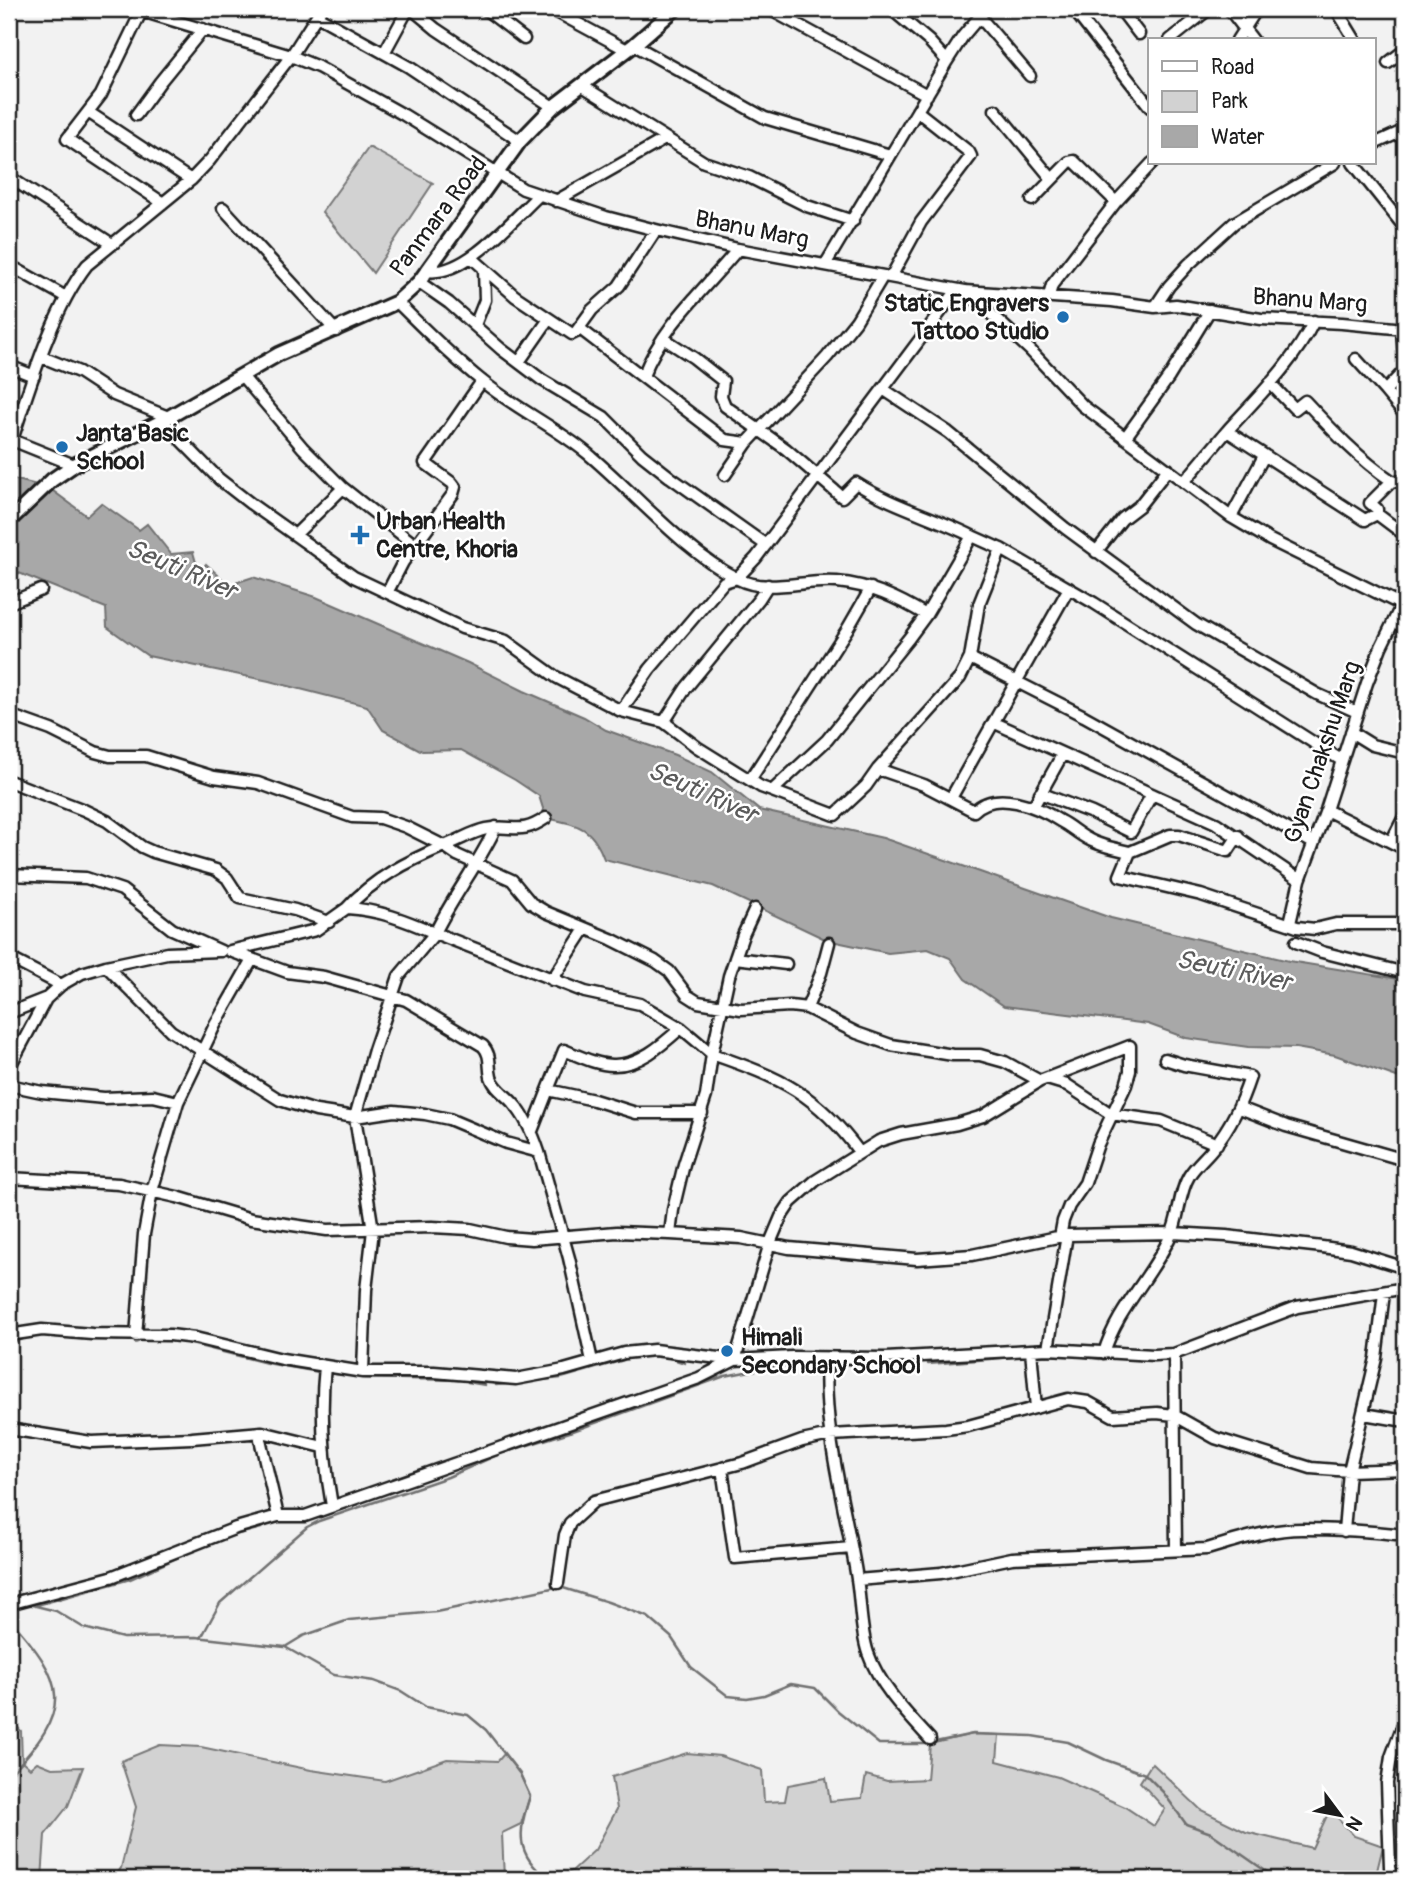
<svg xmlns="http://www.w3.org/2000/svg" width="1414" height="1888" viewBox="0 0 1414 1888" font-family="Pangolin,sans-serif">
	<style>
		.green { fill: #d2d2d2; stroke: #777; stroke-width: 2 }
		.water { fill: #a8a8a8; stroke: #707070; stroke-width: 2 }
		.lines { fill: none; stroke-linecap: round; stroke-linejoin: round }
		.stream { stroke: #707070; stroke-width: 2.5 }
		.minor-casing { stroke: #1c1c1c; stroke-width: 15 }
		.tertiary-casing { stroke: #1c1c1c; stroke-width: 18 }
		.minor { stroke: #fff; stroke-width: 10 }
		.tertiary { stroke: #fff; stroke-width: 12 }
		.poi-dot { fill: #1f6fb2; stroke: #fff; stroke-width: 2.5 }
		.labels { text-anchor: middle; stroke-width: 5; stroke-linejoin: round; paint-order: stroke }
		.street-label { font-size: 24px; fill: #1c1c1c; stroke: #fff }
		.poi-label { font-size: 24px; font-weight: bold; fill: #1c1c1c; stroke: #fff; text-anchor: start }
		.water-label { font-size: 26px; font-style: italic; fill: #5b5b5b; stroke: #fff }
	</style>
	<rect width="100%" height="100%" fill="#f2f2f2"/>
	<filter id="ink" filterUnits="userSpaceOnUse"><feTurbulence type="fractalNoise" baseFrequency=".0143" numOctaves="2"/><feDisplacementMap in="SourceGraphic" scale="14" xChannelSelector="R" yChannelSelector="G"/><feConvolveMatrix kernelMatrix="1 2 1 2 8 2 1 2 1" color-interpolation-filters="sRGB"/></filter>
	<g filter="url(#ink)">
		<path class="green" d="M369,147l64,36 -60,90 -51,-61z
			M9,1718l12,13 1,30 8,7 7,-6 15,6 31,-1 -15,39 -23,29 -3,44h-33z
			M973,1734l26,1 -2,26 61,16 67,30 29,19 11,-17 -25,-27 12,-19 49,47 45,22 66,16 18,-39 24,27 29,10 -8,33h-820l17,-8 23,-21 22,-41 -5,-32 75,-24 33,3 42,14 2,32 21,-1 3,-16 38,-7 4,23 32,-3 4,-23 21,6 40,-2 3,-35z
			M160,1745l41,2 110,23 74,11 62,-22 51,2 6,-7 16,20 10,22 -9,28 -19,9 2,46h-390l7,-11 15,-61 -15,-46z"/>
		<path class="water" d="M9,478l40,10 38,28 14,-13 38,27 8,-6 24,30 22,-2 6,21 7,-9 23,21 24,-8 63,20 152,66 56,28 60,26 22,13 69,25 37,17 47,38 124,28 228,80 178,43 116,19v100l-70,-25 -39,-7 -48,-1 -62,-9 -38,-14 -144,-18 -39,-27 -15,-21 -22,-9 -40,4 -61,-13 -114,-54 -109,-27c-12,-33 -26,-34 -58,-41l-7,-22 -24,-16 -54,-30 -39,1 -39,-21 -16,-24 -98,-25 -121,-25 -41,-29 -1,-19 -97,-39z"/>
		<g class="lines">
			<path class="stream" d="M191,1344l76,19 52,9
				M644,1356l23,1 18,6
				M1035,1356l35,-1 30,4
				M831,1364l45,1
				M928,1364l99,-8
				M889,1365l24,-1
				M327,1373l27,3
				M364,1378l95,2
				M468,1382l17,3
				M496,1385l65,-7 66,-19
				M227,1537l34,-9
				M560,1587l48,15 40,15 23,20 20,30 37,29 19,2 17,-3 27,-11 24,4 23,23 41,33h47l47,-10 59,2 36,6 38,18 39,14 18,18 23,32 25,9 66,46
				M37,1605l93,-26 75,-34
				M9,1611l19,-7 28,7 28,17 39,10 73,-1 89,10 49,28 40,6 27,10 25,16 42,8 18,15 34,44 10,22c-12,37 -15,58 18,83
				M9,1618c58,65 65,91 0,157
				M201,1638l19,-35 87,-76 12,-6 129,-44 51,-23 74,-23 152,-55 46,-9 50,-2
				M285,1647l18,-11 46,-16 87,-8 116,-24"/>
			<g class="minor-casing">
				<path id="minor" d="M135,9l156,47 27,11 86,48 119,74 83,28 50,13 82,19 227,42 147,10 43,6 21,-2 85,14 81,4 63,6
					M412,9l24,20 117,78
					M485,9l39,30
					M551,9l76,41
					M769,9l158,86
					M891,9l38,32 18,20
					M1073,9l77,98
					M1120,9l19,25
					M1229,9l24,31
					M1336,9l19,31
					M142,10l-41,85 -34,44 96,64
					M317,16l92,51 111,74
					M979,16l51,60
					M1170,40l39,-31
					M1237,40l20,-31
					M634,45l131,73 125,37
					M384,53l24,-44
					M1388,63l17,-13
					M581,85l123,77 45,15 58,29 46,15
					M995,110l57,69
					M88,112l103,68
					M136,115l24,-33 43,-53
					M1374,144l31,-14
					M1353,163l52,65
					M9,177l103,67
					M1032,200l37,-38 5,-1 42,41
					M556,201l109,-62
					M223,208l113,123
					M471,257l44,39 57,38 4,-2 16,-22 27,-24 37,-56
					M9,265l57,32
					M825,265l122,-204 16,-25 23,-27
					M427,271c38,6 85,-51 111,-75
					M891,277l30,-55 50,-66 -2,-4 -52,-41
					M419,282l30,21 52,46 41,31 62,37 38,38 28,22 96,68
					M966,291l64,59 53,56 148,111 39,23 132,65
					M1049,296l3,-11 64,-83 36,-39
					M397,302c27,27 55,55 85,79 33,27 72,45 105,72 47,39 96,98 151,126 29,15 67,0 99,3 33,3 61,16 89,33
					M1155,307l14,-21 19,-21 46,-42 101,-60
					M1314,321c-20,41 -56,76 -87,110l138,89 12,-6 28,21
					M475,325l10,-25 -1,-31
					M579,328l146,112 22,3
					M1402,329l3,41 -20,21 20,24
					M663,338l31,20 29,23 -2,15 4,10 61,43 56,48 14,-14c36,23 78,34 116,53
					M42,357l37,15 35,23 54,22
					M1356,359l29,32
					M519,362l30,-43
					M9,366l25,10
					M242,376l61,72 40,40 72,57
					M643,376c20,-51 61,-86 95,-127
					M1270,383l25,26 10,-8c27,29 54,58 87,80
					M883,389l65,43 117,96 131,96 121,70 40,18
					M162,421l57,58 32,25 103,73 108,51 44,13 50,36 65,34 43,11 33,25 64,40 11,4 55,-51 82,-102 17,-23 46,-79 29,13 93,54 247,157
					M1125,438l44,-61 41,-67
					M9,439l3,1c18,-54 40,-130 75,-175l104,-85 19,-20 81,-104 30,-47
					M12,440l62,25
					M725,475l22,-32 80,-86 29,-36 27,-45
					M1184,482l43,-51
					M1377,514v-5l-7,-6 22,-22 13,1
					M1231,517l33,-61
					M295,535l48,-47
					M1096,552l26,-33 17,-13 29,-37
					M388,591l15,-29 50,-68 2,-7 -3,-4 -27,-20 57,-82
					M9,603l32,-13
					M970,658l114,58 229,127
					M621,711l29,-42 74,-87 13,-4 19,-20 201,-268
					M9,715l42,15 44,22 15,4h36l68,21 44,6 94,34 28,1 26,9 38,19c-36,15 -71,33 -97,62 32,2 58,12 88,25l-36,43 -25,74 -19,67 18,113 -7,60 -3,81
					M664,722l22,-34 73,-89 9,-14
					M995,723l221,100 84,57
					M1351,732l21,13 33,8
					M878,769l46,16 50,26c22,-22 63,-5 86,10 10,5 18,13 28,18 12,7 28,10 42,13l-10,24 81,19 96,32 18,2 21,-5h69
					M750,780l98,-152 23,-40
					M9,781l75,29 23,11 35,26 11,5 63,18 11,8 13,20 55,12 34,12
					M772,791l63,24 31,-29 12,-17 82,-91 10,-20 9,-54 22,-55
					M1040,793l52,20 39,19 21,-38
					M951,798l118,-210
					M1033,807l29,-52
					M1326,810l65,32 14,-27
					M546,818c-28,19 -33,5 -60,11 -14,3 -28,12 -42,17l13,9 55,25 19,23 15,9 65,27 44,22 14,10 18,24 11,7 43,7 49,-3 17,2 50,25 34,12 62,10h27l25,7 35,19
					M496,827c-18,38 -43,69 -61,106l150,59 55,12 41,24 31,26 17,-78 14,-41 12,-26
					M1391,842l14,7
					M1130,852l40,-17h9l49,16 10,-15
					M9,875l77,3 36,12 50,39 49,22
					M347,908l-31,22 -86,21 57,21 37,5 82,23 77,46c9,10 5,19 8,31 3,11 15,18 22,26 13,14 20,31 26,49
					M1290,923l10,-43 26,-70 41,-127 14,-36 24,-49
					M1296,942l26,10 83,21
					M9,958l52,27
					M735,958l51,6
					M106,966l61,-13 52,-2
					M552,980l33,-51
					M807,1008l14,-35 8,-30
					M9,1013l38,-15 14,-13 21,-12 24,-7 65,65 109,69 36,11 39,6 39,-6 31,3 24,5 57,24 33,9 30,106 23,103
					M9,1068l37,-69
					M1047,1079l20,6 44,29 50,7 56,23
					M9,1085l33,7 62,6 49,-2 25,6
					M548,1090l16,-40c15,6 33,15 49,15 26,1 50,-21 68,-37
					M1240,1108l46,18 119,34
					M532,1131l16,-41 46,10 42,13h66
					M9,1178l110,6 58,13 74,22 76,11 105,-3 38,2 36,8 26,2 85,-7 53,2 71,4 48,10 128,11 55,-4 95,-20 106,-2 53,3 96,11 29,4 54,17
					M670,1234l3,-24 11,-46 22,-68 6,-42c69,24 104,39 148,99
					M9,1335l33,-5 50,4 78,1 25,3 87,21 81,13h71l82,7 48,-9 60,-17 30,-3 81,10 57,-3 94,1 162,-9 106,6 20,-1 123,-47 108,-19
					M136,1336l8,-102 8,-43 26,-89 37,-77 37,-65
					M1048,1349l19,-114
					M1031,1350l5,58
					M1104,1353c13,-44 47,-75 66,-116 10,-19 8,-43 19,-61 6,-10 17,-19 24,-28 18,-22 28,-44 37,-71l-66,-12 -19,-6
					M1174,1354l2,196
					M827,1358c-5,74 19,149 30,221 4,25 3,50 11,74 11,32 39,61 62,86
					M325,1366c-5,45 -1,95 7,140
					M1364,1414l41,7
					M9,1429l82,13 101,-4 70,-6 61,15
					M262,1432l-2,7 18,77
					M722,1468l13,90 116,-10
					M1344,1531l5,-60 27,-113 8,-65
					M857,1580l84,-7 71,-15 195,-9c30,-9 63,-20 95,-20 35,0 69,2 103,6
					M558,1583l7,-48 5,-12 24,-22 148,-38 60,-22 28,-6 116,-6 22,-3 100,-27 20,3 25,14 44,-3 17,2 41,23 96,30 38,3 56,-2
					M9,1604l102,-27 125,-49 42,-12h27l394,-138 36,-18 35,-117 11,-26 10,-15 24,-21 64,-40 22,-7 56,-10 26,-8 57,-35 90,-35v25l-4,14 -28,59 -13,39 -16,23 -6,15 -3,16
					M1394,1879l-4,-12 -3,-84 4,-26 14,-38"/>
			</g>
			<g class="tertiary-casing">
				<path id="tertiary" d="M9,521l43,-41 22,-15 88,-44 117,-67 118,-52 22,-20 101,-141 33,-34 81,-62 41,-36"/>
			</g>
			<use href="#minor" class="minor"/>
			<use href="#tertiary" class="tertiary"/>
		</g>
	</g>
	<g class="poi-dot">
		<circle cx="1063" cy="317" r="7"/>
		<circle cx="62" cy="447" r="7"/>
		<path d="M356.5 524.5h7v7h7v7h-7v7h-7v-7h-7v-7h7z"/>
		<circle cx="727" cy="1351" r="7"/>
	</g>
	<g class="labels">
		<g class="street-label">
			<text transform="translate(438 216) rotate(-53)" y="8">Panmara Road</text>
			<text transform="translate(752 229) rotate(11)" y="8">Bhanu Marg</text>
			<text transform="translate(1310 300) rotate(4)" y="8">Bhanu Marg</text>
			<text transform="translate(1322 752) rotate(-71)" y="8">Gyan Chakshu Marg</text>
		</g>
		<g class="poi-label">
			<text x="1049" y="311" text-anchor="end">Static Engravers<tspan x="1049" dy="28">Tattoo Studio</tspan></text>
			<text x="76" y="441">Janta Basic<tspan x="76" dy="28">School</tspan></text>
			<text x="376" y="529">Urban Health<tspan x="376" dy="28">Centre, Khoria</tspan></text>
			<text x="741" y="1345">Himali<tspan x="741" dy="28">Secondary School</tspan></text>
		</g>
		<g class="water-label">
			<text transform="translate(182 569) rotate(23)" y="9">Seuti River</text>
			<text transform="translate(703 792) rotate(24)" y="9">Seuti River</text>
			<text transform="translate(1234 970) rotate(12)" y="9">Seuti River</text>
		</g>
	</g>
	<rect width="1414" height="1888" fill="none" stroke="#fff" stroke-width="35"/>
	<rect x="18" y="18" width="1379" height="1853" fill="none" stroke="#1c1c1c" stroke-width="2.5" filter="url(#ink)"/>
	<rect x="1148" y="38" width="228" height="126" fill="#ffffff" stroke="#a4a4a4" stroke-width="2"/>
	<rect x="1162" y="61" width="35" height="10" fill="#ffffff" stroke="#a4a4a4" stroke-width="2"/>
	<text x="1211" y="74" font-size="21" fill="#1c1c1c">Road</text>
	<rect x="1162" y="91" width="35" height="21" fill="#d2d2d2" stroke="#a4a4a4" stroke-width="2"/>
	<text x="1211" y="108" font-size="21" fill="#1c1c1c">Park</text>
	<rect x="1162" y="126" width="35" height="21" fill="#a8a8a8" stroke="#a4a4a4" stroke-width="2"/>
	<text x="1211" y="144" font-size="21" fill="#1c1c1c">Water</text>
	<g transform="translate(1340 1815) rotate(122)" stroke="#ffffff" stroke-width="5" paint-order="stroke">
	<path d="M0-5L12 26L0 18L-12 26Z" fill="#1c1c1c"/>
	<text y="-10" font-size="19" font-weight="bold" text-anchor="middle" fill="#1c1c1c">N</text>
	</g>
</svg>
